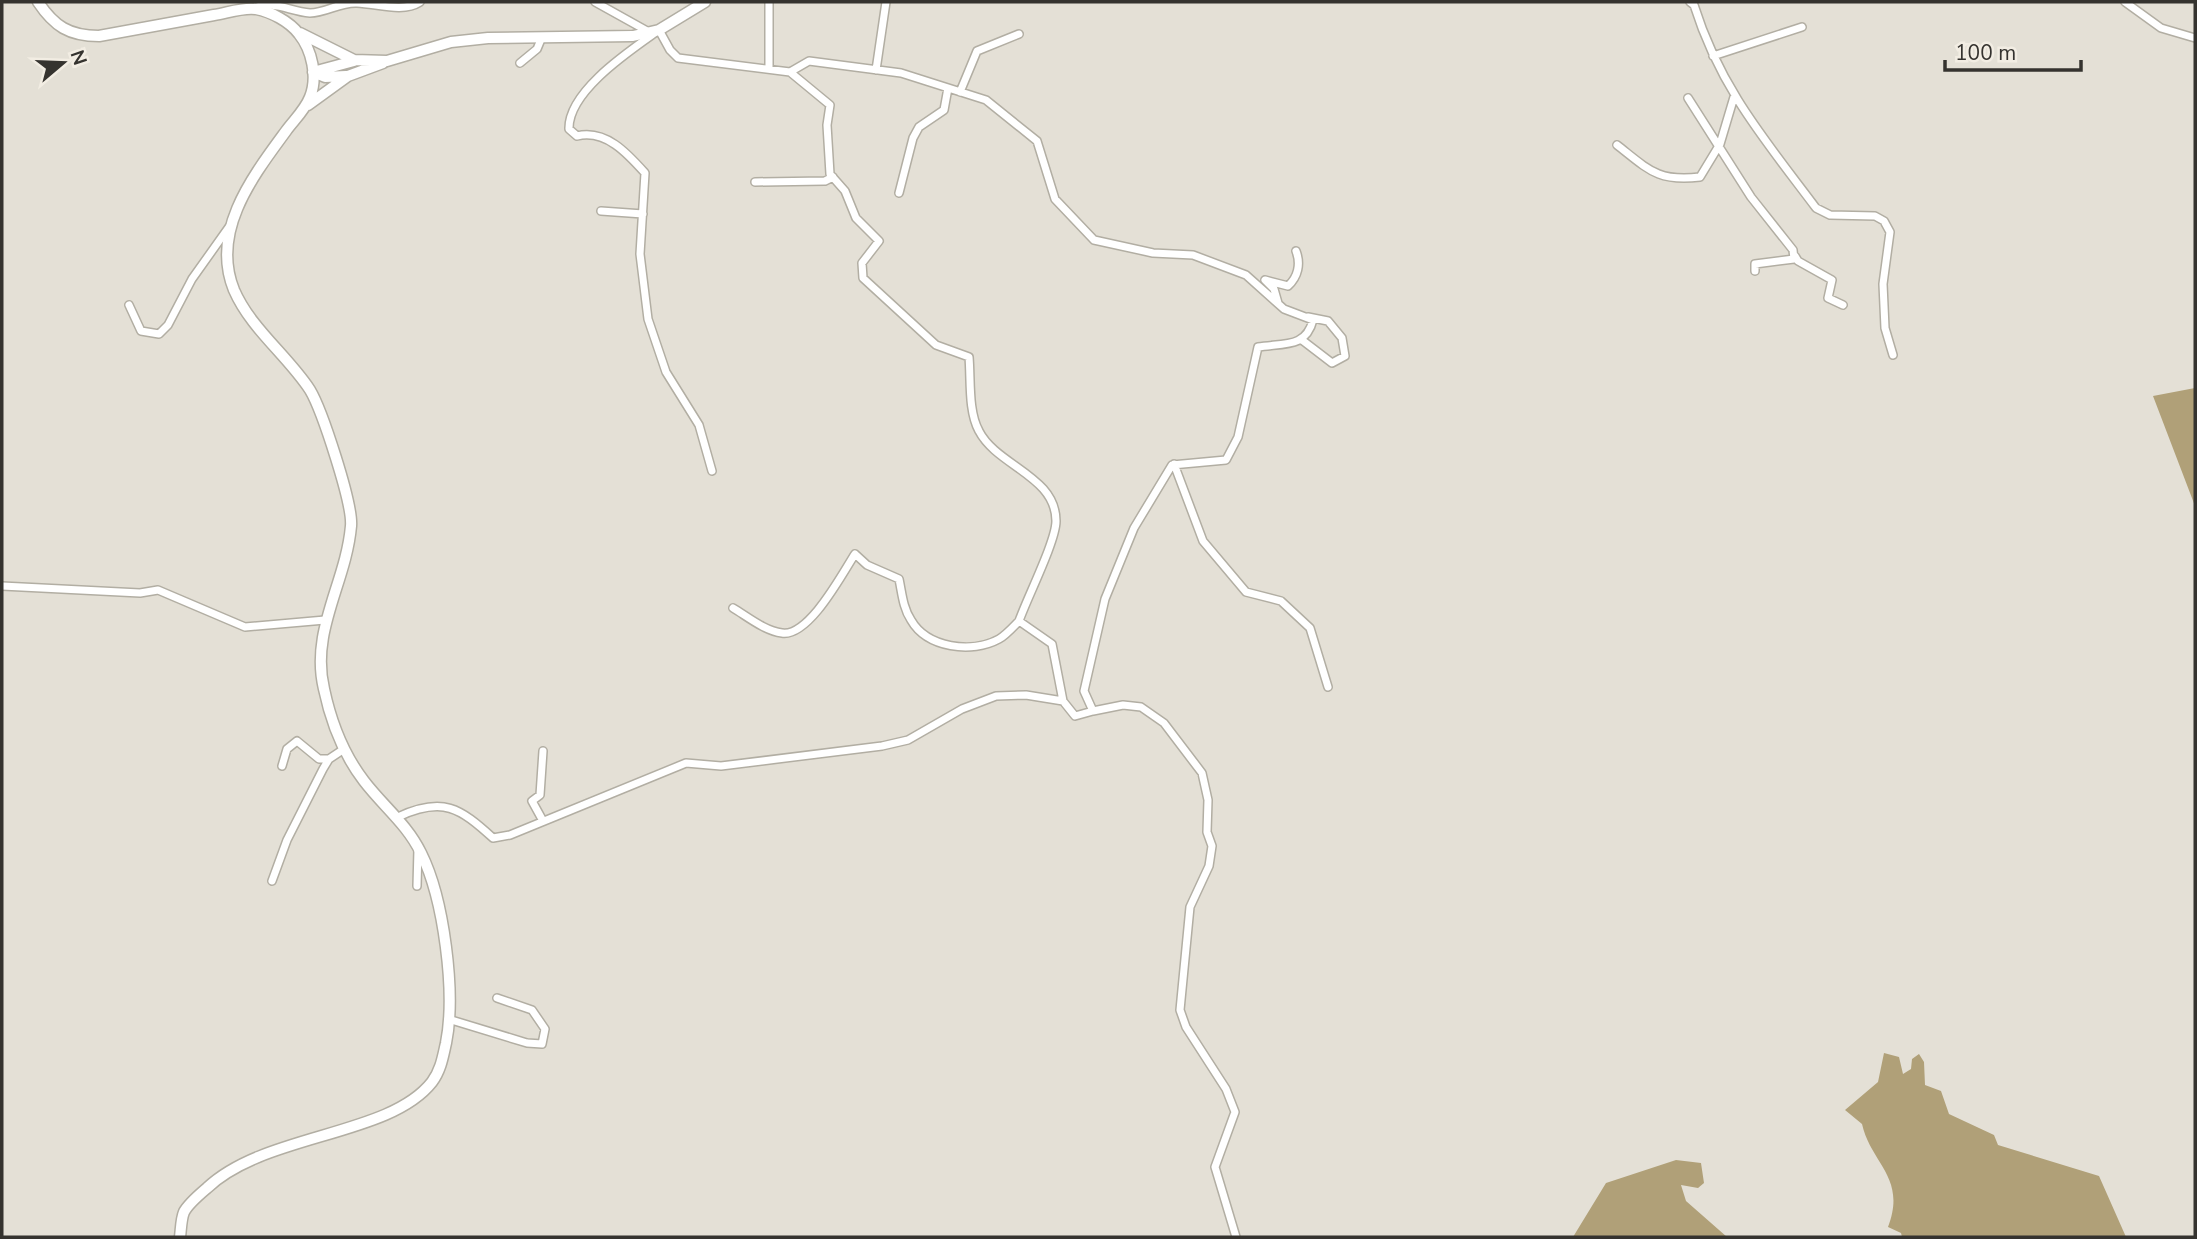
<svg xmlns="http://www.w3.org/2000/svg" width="2197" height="1239" viewBox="0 0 2197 1239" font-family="'Nunito Sans',sans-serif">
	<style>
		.forest { fill: #b0a078 }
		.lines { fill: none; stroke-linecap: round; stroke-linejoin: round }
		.minor-casing { stroke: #b2aea3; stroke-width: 10 }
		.secondary-casing { stroke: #b2aea3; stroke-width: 13 }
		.minor { stroke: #fff; stroke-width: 7 }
		.secondary { stroke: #fff; stroke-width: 10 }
	</style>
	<rect width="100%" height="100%" fill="#e4e0d6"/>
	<path class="forest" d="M2195,388v118l-42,-110z
		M1884,1053l15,4 4,17 8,-5 1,-10 7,-5 5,8 1,23 16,6 8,23 45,21 4,10 101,31 27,61h-224l-1,-4 -13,-6c19,-50 -17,-63 -26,-103l-17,-14 33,-28z
		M1676,1160l25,3 3,20 -6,5 -17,-3 5,16 41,36h-154l33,-54z"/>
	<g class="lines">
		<g class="minor-casing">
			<path id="minor" d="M595,2l54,30
				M769,2v67
				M1690,2l4,3c26,83 71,135 122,203l14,7 45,1 9,5 6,11 -7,52 2,44 8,27
				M2125,2l36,26 34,10
				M253,8c22,-8 35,3 57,5 16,0 30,-11 47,-10 21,1 46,10 63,-1
				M1713,56l89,-29
				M520,63l17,-14 5,-12
				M876,70l10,-68
				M960,92l17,-41 42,-17
				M1688,98l63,99 42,53 1,9 -39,5v7
				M1617,145c32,25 41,37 83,32l20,-33 14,-47
				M755,182l70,-1 8,-4
				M899,193l14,-55 6,-11 25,-17 4,-22
				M601,211l42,3
				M1795,256l3,5 34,19 -4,18 15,7
				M1278,303l-4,-14 -9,-9 23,6c10,-9 13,-22 8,-35
				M129,305l12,26 18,3 9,-9 24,-46 37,-52
				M1302,340l30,23 13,-7 -3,-18 -14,-17 -20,-4
				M1174,464l29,77 43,51 35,9 29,27 18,59
				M712,471l-13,-46 -33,-53 -18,-53 -8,-65 5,-81c-17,-19 -39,-44 -68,-37l-8,-7c-1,-38 62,-79 90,-99l11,20 8,8 112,14 40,33 -3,20 3,49 15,17 11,27 23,23 -17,22 1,15 73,67 33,12c2,23 -1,54 10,74 18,35 77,45 77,90 0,20 -29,77 -37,100l33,23 11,57 12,15 18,-5 -9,-20 21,-92 29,-71 38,-63 54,-5 12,-23 20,-90c26,-4 48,1 55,-27l-29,-11 -38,-34 -53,-20 -40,-2 -59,-13 -39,-41 -18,-58 -51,-41 -85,-27 -92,-12 -19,11
				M2,586l138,7 18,-3 87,37 80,-7
				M733,608c15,9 32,23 49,25 27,4 60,-59 73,-79l12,11 32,14c3,14 4,29 12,41 16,28 61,34 88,19 7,-4 14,-12 20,-18
				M1093,711l30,-6 18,2 23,16 38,50 6,27 -1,32 5,14 -3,20 -19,41 -10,103 6,17 40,62 9,23 -20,55 21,70
				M543,751l-3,44 -8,6 11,20
				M282,766l5,-17 10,-8 22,18h10
				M398,817c45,-21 62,-9 95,21l17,-3 176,-72 35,3 161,-20 26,-6 54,-31 34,-13 30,-1 37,6
				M272,881l15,-41 36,-71 6,-10 15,-10
				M417,886l1,-37
				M448,1019l79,24 15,1 3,-15 -13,-19 -35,-12"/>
		</g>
		<g class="secondary-casing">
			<path id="secondary" d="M38,2c16,24 31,34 61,34 38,-7 77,-14 115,-21 13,-2 29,-8 42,-6 15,3 33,12 43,25 13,16 19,43 11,63 -5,13 -16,23 -24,34 -33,45 -76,100 -52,159 17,39 53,65 76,100 12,20 43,114 41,136 -5,57 -41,105 -27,163 7,33 20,66 40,92 19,25 43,43 57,72 23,46 35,140 25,190 -3,13 -5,27 -14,39 -43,55 -167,51 -225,106 -7,6 -19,16 -23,24 -3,7 -3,18 -4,25
				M300,33l54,27 33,1 64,-19 37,-4 145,-2 26,-6 46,-28
				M346,76l-21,1 -12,-5 41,-11
				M308,105l40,-29 35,-13"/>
		</g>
		<use href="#minor" class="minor"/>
		<use href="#secondary" class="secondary"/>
	</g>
	<rect width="2197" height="1239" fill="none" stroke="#35332f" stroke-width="7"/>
	<g transform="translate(63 63) rotate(71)" stroke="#f2ede3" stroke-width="5" paint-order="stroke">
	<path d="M0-5L12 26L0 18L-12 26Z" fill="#35332f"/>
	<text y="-10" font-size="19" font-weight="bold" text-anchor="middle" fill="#35332f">N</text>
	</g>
	<path d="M1945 60v10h136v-10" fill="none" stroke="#35332f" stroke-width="3.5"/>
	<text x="1955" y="60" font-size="21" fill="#35332f" stroke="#f2ede3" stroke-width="5" paint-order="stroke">100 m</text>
</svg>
